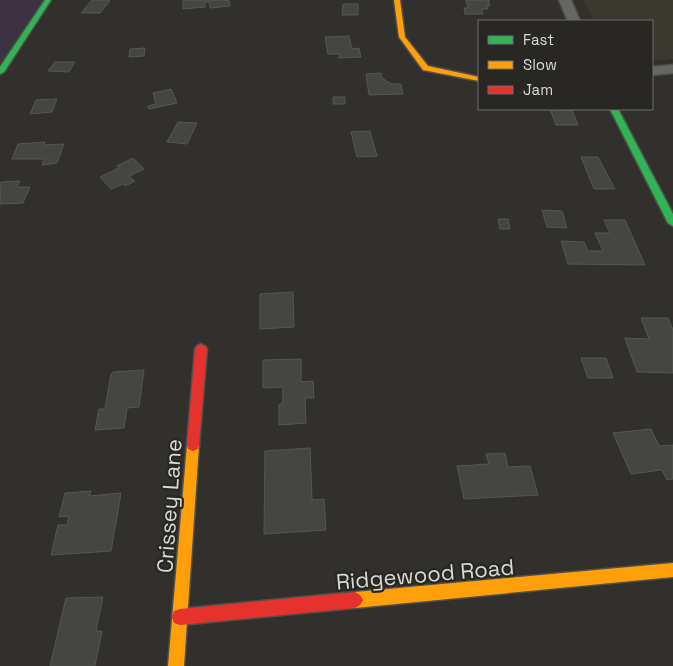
<svg xmlns="http://www.w3.org/2000/svg" width="673" height="666" viewBox="0 0 673 666" font-family="'Space Grotesk',sans-serif">
	<style>
		.commercial { fill: #3b3341 }
		.built { fill: #3b392f }
		.building { fill: #454544; stroke: #575655 }
		.lines { fill: none; stroke-linecap: round; stroke-linejoin: round }
		.street-casing { stroke: #4f4f4c; stroke-width: 3 }
		.fast-casing { stroke: #4f4f4c; stroke-width: 3 }
		.slow-casing { stroke: #4f4f4c; stroke-width: 3 }
		.jam-casing { stroke: #4f4f4c; stroke-width: 3 }
		.street { fill: #666663; fill-rule: evenodd }
		.fast { fill: #30b455; fill-rule: evenodd }
		.slow { fill: #ff9f0a; fill-rule: evenodd }
		.jam { fill: #e5322d; fill-rule: evenodd }
		.labels { text-anchor: middle; stroke-width: 4.5; stroke-linejoin: round; paint-order: stroke }
		.near-street-label { font-size: 22px; fill: #d9d9d6; stroke: #282723 }
	</style>
	<rect width="100%" height="100%" fill="#31302d"/>
	<path class="commercial" d="M0,0h44l-44,64z"/>
	<path class="built" d="M583,0h90v59l-21,1v-39h-58z"/>
	<path class="building" d="M92,0h16l2,1 -10,12h-19z
		M183,0h46l1,6 -20,2 -1,-6h-4v5l-22,2z
		M466,0h24l-2,1 2,5h-3l1,3h-6l1,5h-18l-1,-6h4z
		M343,4h15v11h-16z
		M349,36l3,13 7,-1 2,9 -22,1v-4h-11l-3,-17z
		M145,48l-1,8 -15,1 1,-8z
		M55,62h20l-6,10 -21,-1z
		M381,73l1,5 9,6h10l2,10 -34,1 -3,-21z
		M171,89l6,14 -28,6 -1,-3 8,-2 -3,-11z
		M333,97h12v7h-12z
		M57,99l-5,13 -22,2 6,-14z
		M550,109l22,1 6,15h-22z
		M178,122l19,1 -10,21 -20,-2z
		M370,131l7,25 -20,1 -6,-25z
		M45,142l-1,3 20,-1 -7,19 -15,2 2,-6h-32l6,-15z
		M581,157h17l17,32h-21z
		M133,158l11,11 -15,7 6,5 -10,5 -2,-2 -12,5 -11,-12 19,-9 -2,-2z
		M20,181l-3,6h13l-7,16 -23,1 1,-22z
		M542,210l20,1 5,17 -20,-1z
		M498,219h10l2,10h-10z
		M604,220h21l20,45 -77,-1 -7,-23 23,1 4,9h15l-8,-18h15z
		M293,292l1,35 -34,2v-35z
		M641,318h27l5,12v43l-36,-1 -12,-34 24,1z
		M581,358h25l7,20h-25z
		M301,359v23l12,-1 1,17h-9l1,25 -27,2v-20l4,-3v-15l-20,1v-28z
		M144,370l-5,37 -12,1 -3,20 -29,2 4,-21h6l6,-35 2,-2z
		M651,429l8,17 14,-1v34l-6,1 -5,-10 -31,4 -18,-41z
		M310,448l2,52 12,-1 2,31 -62,4 1,-83z
		M505,453l3,14 22,-1 8,29 -74,4 -7,-33 32,-2 -3,-10z
		M91,491l-2,5 32,-3 -10,58 -60,4 7,-30h9l2,-9 -10,1 6,-24z
		M103,597l-7,34h6l-7,35h-45l16,-68z"/>
	<g class="lines">
		<g class="street-casing">
			<path id="street" d="M559,0h12l9,21h-12z
				M673,65v8l-21,2v-8z"/>
		</g>
		<g class="fast-casing">
			<path id="fast" d="M45,0h6l-47,72 -4,2v-7z
				M610,109h8l55,105v12l-5,-3z"/>
		</g>
		<g class="slow-casing">
			<path id="slow" d="M394,0h6l5,37 23,29 51,11v4l-56,-11 -24,-33z
				M193,439l5,2 1,4 -15,221h-16l19,-221 1,-4z
				M673,563v14l-318,31 -5,-3 -3,-5 3,-5 5,-3z"/>
		</g>
		<g class="jam-casing">
			<path id="jam" d="M201,344l4,2 2,3 -8,96 -1,4 -5,2 -5,-2 -1,-4 8,-96 2,-3z
				M355,592l5,3 3,5 -3,5 -5,3 -175,17 -6,-2 -2,-6 2,-6 6,-2z"/>
		</g>
		<use href="#street" class="street"/>
		<use href="#fast" class="fast"/>
		<use href="#slow" class="slow"/>
		<use href="#jam" class="jam"/>
	</g>
	<g class="labels">
		<g class="near-street-label">
			<text transform="translate(169 506) rotate(-86)" y="8">Crissey Lane</text>
			<text transform="translate(425 574) rotate(-5)" y="8">Ridgewood Road</text>
		</g>
	</g>
	<rect x="478" y="20" width="175" height="90" fill="#282723" stroke="#6f6e6b"/>
	<rect x="488" y="36" width="25" height="8" fill="#30b455" stroke="#6f6e6b"/>
	<text x="523" y="45" font-size="15" fill="#d9d9d6">Fast</text>
	<rect x="488" y="61" width="25" height="8" fill="#ff9f0a" stroke="#6f6e6b"/>
	<text x="523" y="70" font-size="15" fill="#d9d9d6">Slow</text>
	<rect x="488" y="86" width="25" height="8" fill="#e5322d" stroke="#6f6e6b"/>
	<text x="523" y="95" font-size="15" fill="#d9d9d6">Jam</text>
</svg>
